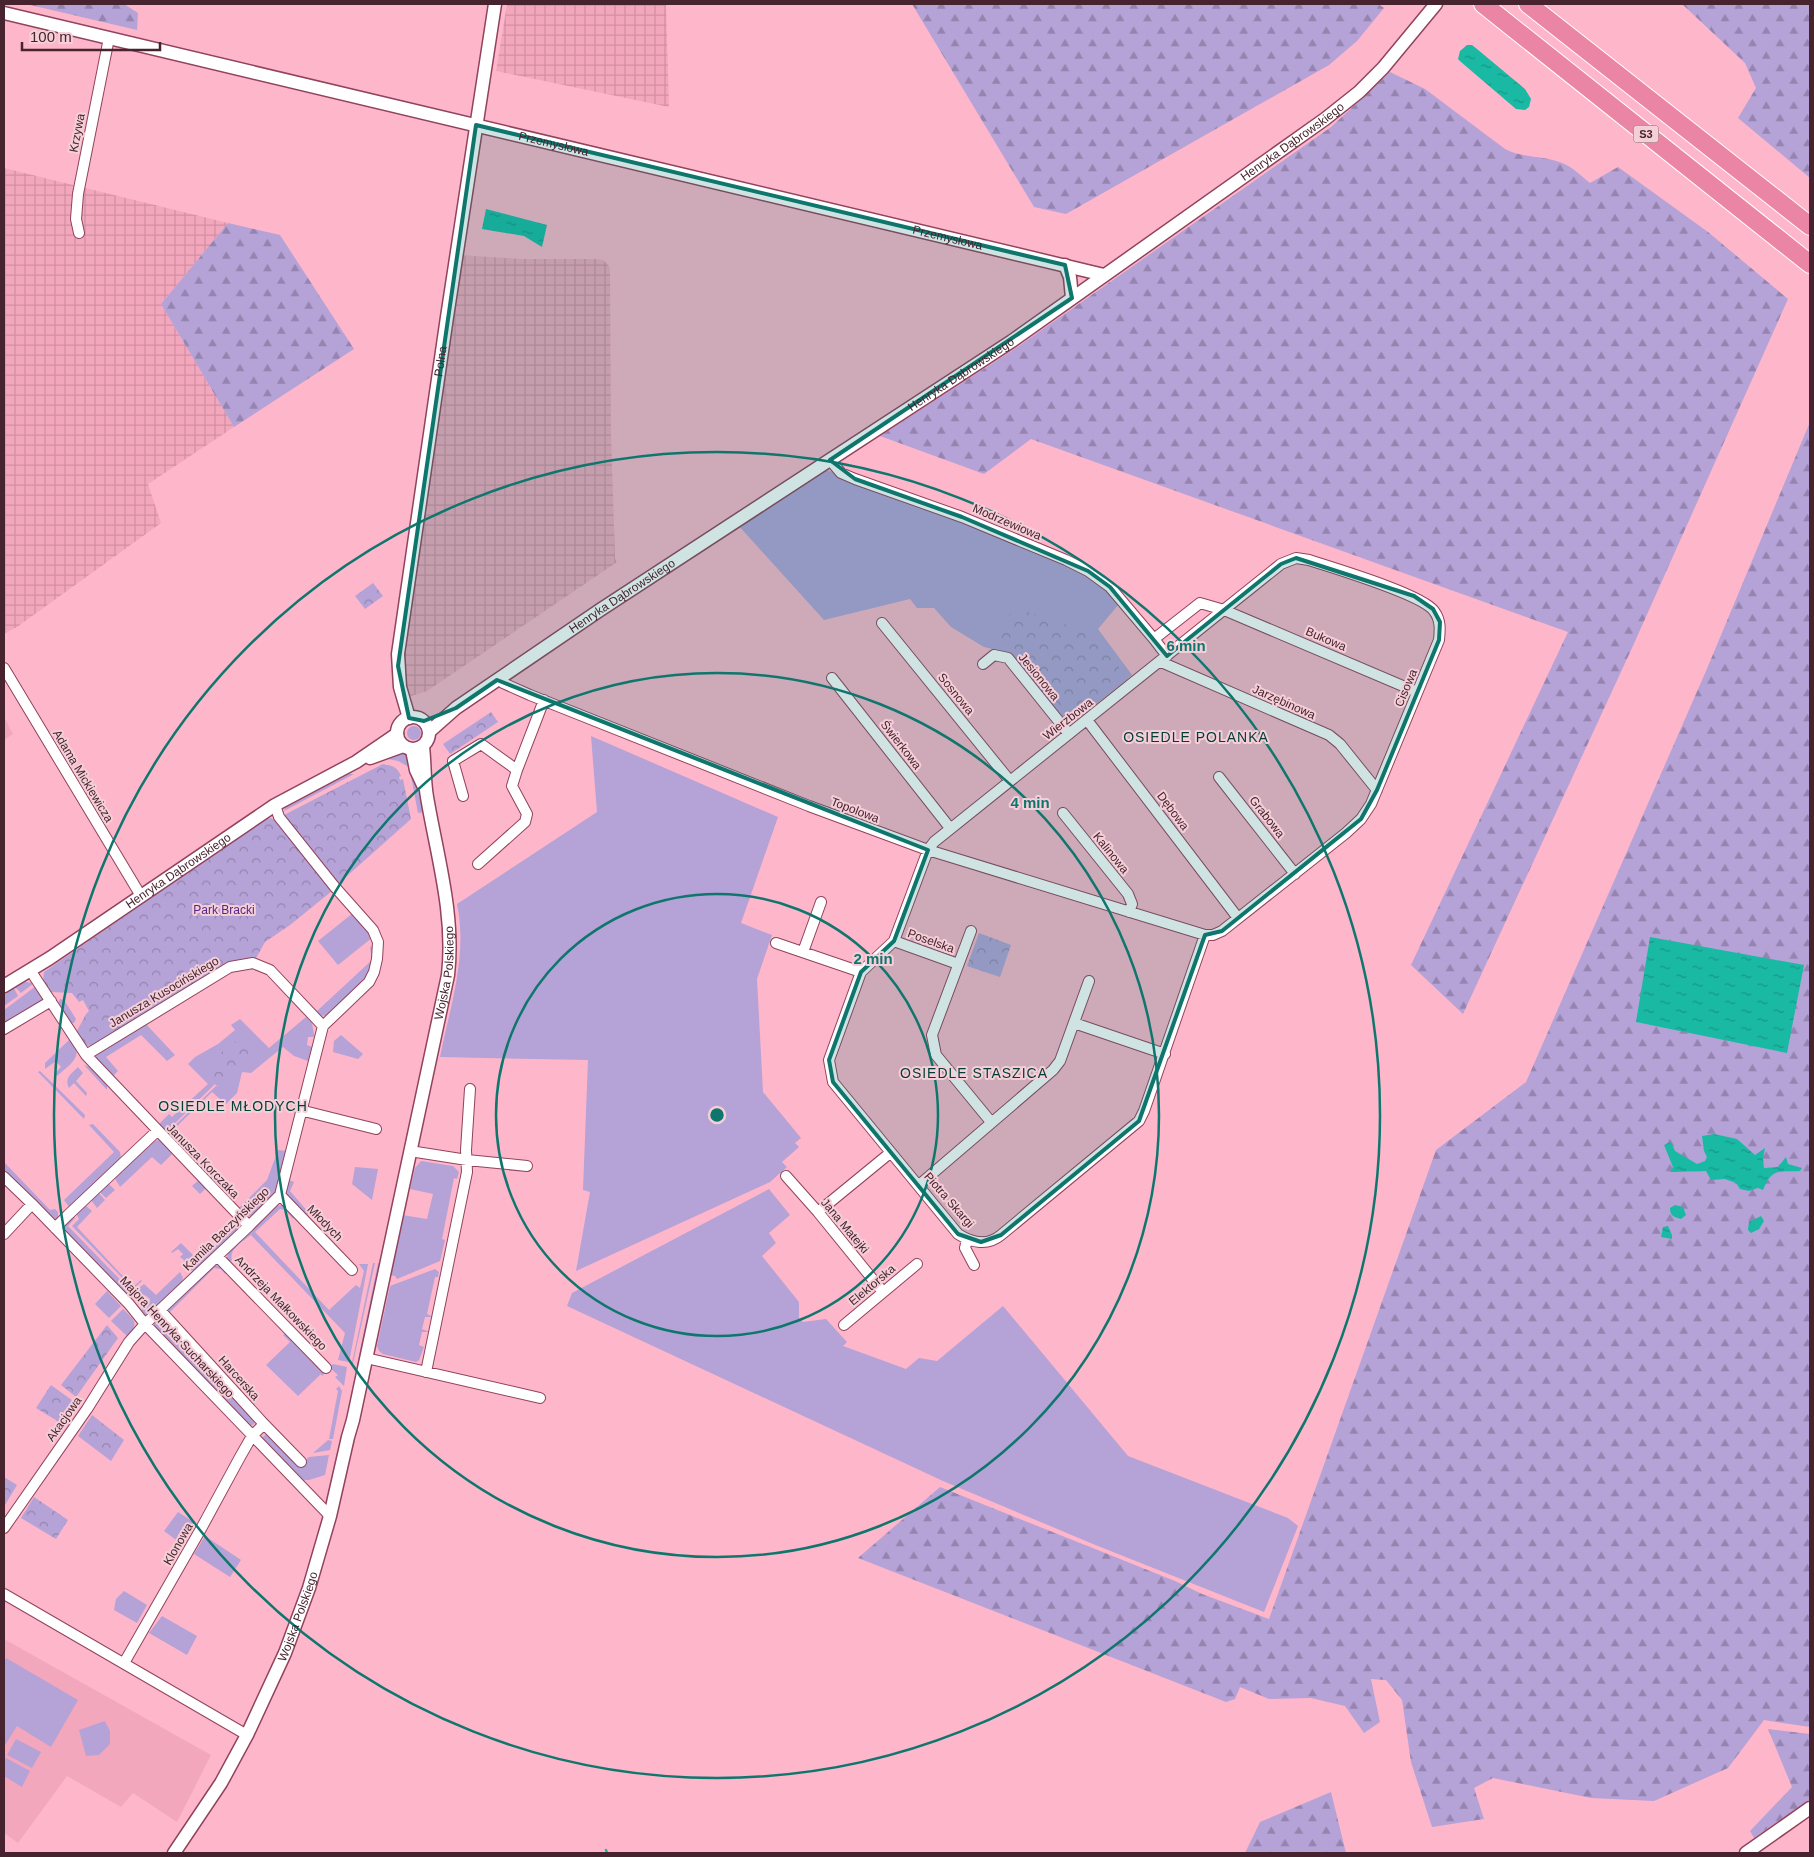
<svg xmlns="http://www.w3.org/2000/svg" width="1814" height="1857" viewBox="0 0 1814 1857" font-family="Arial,sans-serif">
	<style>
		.built { fill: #f3a7bc }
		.industrial { fill: url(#industrial-grid) }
		.grass { fill: #b5a2d7 }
		.forest { fill: url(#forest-firs) }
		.park { fill: url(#park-crowns) }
		.water { fill: url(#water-ripples) }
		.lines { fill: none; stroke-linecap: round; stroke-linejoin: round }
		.stream { stroke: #19b9a4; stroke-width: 2.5 }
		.minor-casing { stroke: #91435d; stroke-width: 12 }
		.tertiary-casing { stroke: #91435d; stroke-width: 15 }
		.motorway-casing { stroke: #fff; stroke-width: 20 }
		.minor { stroke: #fff; stroke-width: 10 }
		.tertiary { stroke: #fff; stroke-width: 12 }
		.motorway { stroke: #eb85a5; stroke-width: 18 }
		.marked { fill: #0f766e; fill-opacity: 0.2; stroke: #0f766e; stroke-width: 4; stroke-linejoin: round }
		.ring { fill: none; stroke: #0f766e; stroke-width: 2.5 }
		.labels { text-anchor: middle; stroke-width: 4; stroke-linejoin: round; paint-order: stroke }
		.shield { fill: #f4cfd8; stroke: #7a5761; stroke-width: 1 }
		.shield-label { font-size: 11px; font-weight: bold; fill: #46232e }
		.street-label { font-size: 12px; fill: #46232e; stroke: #f4cfd8 }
		.park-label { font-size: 12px; fill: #532688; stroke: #f4cfd8 }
		.neighbourhood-label { font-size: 14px; letter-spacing: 1px; fill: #003d35; stroke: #f4cfd8 }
		.centre { fill: #0f766e; stroke: #f4cfd8; stroke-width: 2.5 }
		.ring-label { font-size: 15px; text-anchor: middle; font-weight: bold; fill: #0f766e; stroke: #f4cfd8; stroke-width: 4; stroke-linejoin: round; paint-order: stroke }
	</style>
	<defs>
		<pattern id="industrial-grid" width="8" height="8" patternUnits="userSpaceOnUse" patternTransform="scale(1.25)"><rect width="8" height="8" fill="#f3a7bc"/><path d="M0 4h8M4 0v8" fill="none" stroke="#d28fa2"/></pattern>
		<pattern id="forest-firs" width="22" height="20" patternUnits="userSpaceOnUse" patternTransform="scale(1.25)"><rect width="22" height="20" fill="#b5a2d7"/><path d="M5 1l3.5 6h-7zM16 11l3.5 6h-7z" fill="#9584af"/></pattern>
		<pattern id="park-crowns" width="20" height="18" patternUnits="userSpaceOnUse" patternTransform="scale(1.25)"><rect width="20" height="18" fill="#b5a2d7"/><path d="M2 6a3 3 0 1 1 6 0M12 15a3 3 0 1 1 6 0" fill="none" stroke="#9584af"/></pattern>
		<pattern id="water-ripples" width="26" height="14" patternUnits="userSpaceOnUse" patternTransform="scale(1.25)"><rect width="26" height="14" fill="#19b9a4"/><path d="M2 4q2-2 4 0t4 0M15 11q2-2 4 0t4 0" fill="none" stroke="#189686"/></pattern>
	</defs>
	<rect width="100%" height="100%" fill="#feb6ca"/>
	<path class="built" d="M4,717l9,17 -9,6z
		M4,1639l207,116 -34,67 -44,-29 -12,14 -54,-31 -49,67 -14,-10z"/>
	<path class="industrial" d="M507,4l159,1 3,102 -173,-36z
		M4,168l224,55 -67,81 73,123 -86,57 13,39 -144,104 -13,7z
		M456,255l66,4h74l7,1 6,6 1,5 1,164 4,124 2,3 -190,129 -16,5 -11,-9z"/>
	<path class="grass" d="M826,470l7,2 5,4c62,22 124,43 184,70 34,14 74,27 97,58l-21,25 34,46 -64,51 -56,-72 -28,-7 -33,-20 -17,-19h-17l-7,-9 -86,21 -86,-95z
		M407 733a7 7 0 1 1 14 0a7 7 0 1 1-14 0Z
		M591,736l187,81 -37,106 31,12 -15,44 6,113 38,46 -6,5 4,4 -17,15 5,5 -17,15 -194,89 14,-79 -7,-2 5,-130 -148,-3c10,-50 28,-102 17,-153l140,-92z
		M402,752l6,5 4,10h-3l-11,-6 -10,-2 -2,-3z
		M349,774h5l-70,37 1,-3z
		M414,775l1,5 10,32 -7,1 -7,-37z
		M353,913l20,24 -35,28 -20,-24z
		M374,946c0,13 -2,25 -11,35l-37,35 -9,-1 -7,-4 3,-3 4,3 55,-51 -2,-13z
		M25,982l9,1 -13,10 -6,-6z
		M36,986l7,11 -1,6 -38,21v-14z
		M14,988l4,8 -14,10v-12z
		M60,999l4,1 12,19 -2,4h-4l-12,-20z
		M306,1017l6,6 2,12v2h-6l-1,8 5,2 -4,14 -14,-5 -11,-9 -32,26 -9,-1 -5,21 -11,11 -14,-12 -44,43 -1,-2 49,-47 2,1 -8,-21c-3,8 -2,13 5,18l-49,48 -8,-7 11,-11 3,3 36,-33 -20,-20 7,-7 23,-13 17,-14 -4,-5 9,-6 29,29z
		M145,1023l30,32 -8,6 -26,-26 -35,22 12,14 -6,6 -17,-19 1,-4z
		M341,1035l22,19 -5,5 -25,-7 1,-11z
		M69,1040c18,15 0,25 -12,36l-2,-3 6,-6 -5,-6 -11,8v-6z
		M84,1065l6,2 17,17v6z
		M78,1067l5,6 -7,8 11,12 -1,3 -12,-13 -5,5c-5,-10 2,-14 9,-21z
		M40,1071l45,44 -1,4 -46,-47z
		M93,1124l27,28 1,7 -51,49 -6,-8 50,-48 -25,-27z
		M158,1140l4,2 11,11 -12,12 -9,-8 -32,30 -6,-10 38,-35z
		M278,1150l9,1 -10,40 -25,25h-5l-9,-7 29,-29z
		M421,1161l32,5 6,6 -2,7 -3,-1 -12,61 3,1 -5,21 -43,18 -2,-3 -5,-1 12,-60 25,4 6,-25 -23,-5 5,-21z
		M4,1162l46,48 5,-1 3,3v6l-5,2 -3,-1 -46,-47z
		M355,1167l23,2 -6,31 -20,-16z
		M199,1180l7,8 -6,6 -8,-8z
		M289,1180l5,2 -4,9 19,22 -3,3 -19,-21 -1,-4z
		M108,1183l7,7 -9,8 -7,-7z
		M769,1189l21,26 -21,18 7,10 -14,13 37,46v16l4,4 23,-3 21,23 -4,4 63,23 13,-11 18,3 66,-55 125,150 160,62 10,8 -34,86 -171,-68 -150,-63 -376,-175 5,-13z
		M98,1192l7,8 -8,8 -6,-8z
		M85,1205l7,6 -15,16 56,60 8,-7 1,1 -9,8 -61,-63 7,-7 -3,-6z
		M281,1205l4,1 10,10 -2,3 -8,-9 -5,-1 -25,23 74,78 27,-25 4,3 4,-17 -5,-7h9l-19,98 -11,-2 7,-27 -94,-98c-8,6 -23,15 -19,25l-3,3c-3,-4 -2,-8 0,-13l47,-44z
		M74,1216l1,2 -7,8 66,68 -5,5 -67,-71z
		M234,1217l5,7 -1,7 -42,39 -6,1 -4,-3 -2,-8 -4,-3 3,-3 -5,-5 -6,4 -1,-1 10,-9 19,19 33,-33 -5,-6z
		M373,1263h2l-22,100h-1z
		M378,1263h3l-29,136h-2z
		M213,1265l9,1 5,6 -2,2 -4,-5 -7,-1 -44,44h-4l1,-3z
		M435,1269l4,3 -1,5h-3l-8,37 6,3h-8l-3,12 8,3h-8l-3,13 5,2 -5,13 -3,2 -33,-8 -4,-3 -2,-5 13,-60z
		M180,1272l3,6 -1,5 -32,31 -6,1 -4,-4 10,-9v-3l-5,-4 -3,2 -7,-6 9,-7 12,11z
		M107,1291l14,15 -12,12 -14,-14z
		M123,1309c12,12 16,13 5,28l-17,-16z
		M157,1320h4l93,97v7l-4,2 -96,-99 -1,-4z
		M286,1333l39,40 -3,3 -1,-2 -23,22 -32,-31 24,-23 -7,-7z
		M333,1364l14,3 -3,19 -9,-9 3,-2 -9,-8z
		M339,1386l3,5 -9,48h-4l9,-48 -2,-2z
		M267,1433l32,32 10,-8 20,-2 -4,20 -16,5h-4l-2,2 -41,-44z
		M328,1440l4,1 -2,9 -17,3z
		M178,1512l17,11 -12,22 -19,-14z
		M205,1536l36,24 -11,17 -36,-23z
		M124,1591l23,14 -10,18 -23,-13 2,-11z
		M162,1616l35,20 -10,19 -38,-22z
		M6,1658l72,42 -27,47 -34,-21 -13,21v-85z
		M105,1721l5,10v13l-11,11 -13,1 -7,-26z
		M16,1739l25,13 -9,16 -25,-13z
		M6,1758l24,13 -8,16 -18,-11v-15z"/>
	<path class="forest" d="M26,4h98l14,9 -1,17z
		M912,4h466l6,4 -27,33 -28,24 -263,149 -32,-7z
		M1682,4h128v174l-72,-60 18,-30 -11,-25z
		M1390,72l35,17 80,60c20,10 38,6 57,14 11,4 19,13 28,20l28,-16 90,65 80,67 -156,349 -169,366 -52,-49 157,-333 -537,-193 -47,35 -104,-38 136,-88 315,-221z
		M228,223l52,12 74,114 -120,78 -73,-123z
		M1810,422v1305l-46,-7 -36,48 -74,33 -63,-3 -98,-20 -19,10 10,31 -52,8 -21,-65 -9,-62 -16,-20 -15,-1 9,43 -16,11 -19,-27 -34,-8 -42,1 -29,-12 -5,12 -9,3 -368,-144 82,-71 235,94 27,13 67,25 167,-469 90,-68 180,-411z
		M1768,1729l42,5v65l-56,39 -4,-7 42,-44z
		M1331,1792l15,61h-101l15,-31z"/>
	<path class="park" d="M373,583l10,13 -18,13 -10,-13z
		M1016,608l75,25 37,46 -60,47 -74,-95z
		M491,712l7,10 -48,32 -7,-10z
		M383,764c9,2 14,2 18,12l-2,1 1,3 3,-1 8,40 -73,65 -54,-69z
		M271,818l5,3 56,70 -42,34 -25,17 -10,18c-11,-2 -19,1 -29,6l-133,80 -8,-1 -8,-10v-4l9,-17 3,-3 -6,-11 -4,2 -7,-9 -22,-1 -7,-12 1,-8 193,-134 28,-18z
		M979,933l32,12 -11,32 -33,-11z
		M240,1039l8,1 5,9 -1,5 -34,33 -8,-7 -3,-8c6,-14 21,-27 33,-33z
		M107,1325l11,13 -42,59 -15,-12z
		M51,1385l22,16 -14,21 -23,-14z
		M92,1415l32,25 -13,21 -33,-25z
		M4,1477l13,8 -12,20h-1z
		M34,1497l34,23 -12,19 -35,-21z"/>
	<path class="water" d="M1467,45h5l5,4 48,40 6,10 -2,8 -4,3 -9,-1 -55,-47 -3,-3 2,-8z
		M486,209l61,16 -5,22 -18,-11 -42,-7z
		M1650,937l154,28 -17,88 -151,-31z
		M1714,1134l23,5 18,16 10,-7 -2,10 1,10 14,-1 8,-10 2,7 14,4 -2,3c-22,1 -28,-3 -37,19l-5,-2 -9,3 -9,-2 -4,-6 -11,-4 -14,1 -5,-9 -36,1 3,-5 -9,-22 7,-3 4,9 22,13 8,-3 2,-4 -3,-6 -2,-15z
		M1675,1205l8,2 3,8 -5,4c-7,-2 -11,-3 -11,-11z
		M1761,1216l3,5 -5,8 -8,4 -3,-3 1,-8z
		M1668,1226l4,9v4l-11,-2 2,-10z"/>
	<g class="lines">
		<path class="stream" d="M606,1850l1,3"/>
		<g class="minor-casing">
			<path id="minor" d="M79,233l-3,-14 2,-25 31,-156
				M830,460l11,13 14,6 107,38 104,43 22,11 22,16 44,52
				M882,623l128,158
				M1167,656l-13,-17 46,-36 24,7 193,82
				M1161,662l168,73 11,9 37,46
				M983,664l11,-9 14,3 61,76
				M4,668l137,228
				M832,678l118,150
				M499,679l4,4 27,12 279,111 119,44 277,85h8l9,-4 124,-98 15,-14 10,-15 68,-164c1,-10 2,-20 -5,-29 -12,-17 -101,-43 -125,-51l-13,-2 -15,6 -347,278 -6,8 -34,91 -33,31 -32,88 4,22 125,152c14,9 30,12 43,1l138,-114 5,-10 61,-176
				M1087,720l151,198
				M1219,777l76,97
				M463,796l-10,-35 28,-17 36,26
				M1063,813l65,81 4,10 -3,8
				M478,864l47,-42 2,-8 -15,-28 5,-16 27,-70
				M971,931l-39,104 4,20 55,67
				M894,941l64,23
				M776,943l85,29
				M803,952l18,-50
				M30,970l56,85 163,171
				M1074,1023l91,31
				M4,1029l47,-28
				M86,1055l144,-88 23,-4 17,7 53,56
				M300,1110l76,19
				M410,1151l57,9 60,6
				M786,1176l32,36 65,80
				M4,1177l28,27 97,100 16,20 185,192
				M919,1185l134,-115 7,-9 29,-80
				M280,1195l72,75
				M818,1212l72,-59
				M55,1228l13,-13 89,-84
				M4,1234l28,-30
				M967,1239l-2,9 9,17
				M217,1256l109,112
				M160,1310l104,114 37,38
				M844,1325l73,-61
				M366,1358l174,40
				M426,1372l41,-200 -1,-22 4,-61
				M4,1528l83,-119 42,-67 16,-18 104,-98 31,-31 43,-169 46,-44 5,-10 3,-13 1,-17 -5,-12 -39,-44 -55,-69 -4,-12
				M4,1594l243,141
				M124,1663l78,-136 38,-70 12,-21 12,-12"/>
		</g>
		<g class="tertiary-casing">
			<g id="tertiary">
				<path id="s1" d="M4,13l1100,262"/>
				<path d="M1065,265l5,12 2,21"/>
				<circle cx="413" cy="733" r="16"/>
				<path id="s2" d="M409,718l-9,-31 -2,-33 49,-337 48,-313"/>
				<path id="s3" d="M430,731l26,-23 144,-98 412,-269 313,-222 34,-27 24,-24 53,-64"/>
				<path d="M412,750l4,20 7,15"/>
				<path d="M370,758l33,-12"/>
				<path id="s4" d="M4,986l46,-28 225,-153 81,-43 41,-28"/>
				<path id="s5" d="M174,1853l47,-70 26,-48 38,-82 24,-65 21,-72 18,-79 5,-17 95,-445c7,-60 -11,-119 -21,-178 -3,-17 -2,-34 -4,-50"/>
				<path d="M1746,1853l64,-45"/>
			</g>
		</g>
		<g class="motorway-casing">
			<path id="motorway" d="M1483,4l327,260
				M1528,4l282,222"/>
		</g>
		<use href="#minor" class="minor"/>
		<use href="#tertiary" class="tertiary"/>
		<use href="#motorway" class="motorway"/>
	</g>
	<path class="marked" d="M476,125l589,140 7,33 -242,162 25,19 107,38 126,54 22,16 57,69 114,-92 15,-6 118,38 19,13 7,13 -1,18 -62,150 -16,29 -139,112 -17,4 -66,186 -138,114 -20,7 -23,-8 -125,-152 -4,-22 32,-88 33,-31 34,-91 -431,-170 -41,28 -32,13 -15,-3 -11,-52z"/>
	<g class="ring">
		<circle cx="717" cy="1115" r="221"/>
		<circle cx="717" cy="1115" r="442"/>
		<circle cx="717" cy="1115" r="663"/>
	</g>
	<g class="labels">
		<rect class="shield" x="1633.5" y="125.5" width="25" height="17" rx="4"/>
		<g class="shield-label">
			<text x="1646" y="138">S3</text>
		</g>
		<g class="street-label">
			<text transform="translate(77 133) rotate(-79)" y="4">Krzywa</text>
			<text dy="4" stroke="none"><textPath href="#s3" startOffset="1045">Henryka Dąbrowskiego</textPath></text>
			<text dy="4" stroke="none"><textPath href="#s1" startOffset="565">Przemysłowa</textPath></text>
			<text dy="4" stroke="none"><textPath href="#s1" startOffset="970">Przemysłowa</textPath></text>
			<text dy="4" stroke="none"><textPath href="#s2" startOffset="361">Polna</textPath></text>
			<text dy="4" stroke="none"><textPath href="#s3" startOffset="640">Henryka Dąbrowskiego</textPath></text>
			<text transform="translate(1007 522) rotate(23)" y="4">Modrzewiowa</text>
			<text dy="4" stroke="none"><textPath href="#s3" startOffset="235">Henryka Dąbrowskiego</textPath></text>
			<text transform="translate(1326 639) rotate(23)" y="4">Bukowa</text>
			<text transform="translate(1039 677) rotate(51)" y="4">Jesionowa</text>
			<text transform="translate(1406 688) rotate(-67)" y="4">Cisowa</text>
			<text transform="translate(956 694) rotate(51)" y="4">Sosnowa</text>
			<text transform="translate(1284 702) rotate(24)" y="4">Jarzębinowa</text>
			<text transform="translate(1068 719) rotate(-38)" y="4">Wierzbowa</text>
			<text transform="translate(901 745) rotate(52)" y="4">Świerkowa</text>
			<text transform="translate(83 776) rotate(59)" y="4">Adama Mickiewicza</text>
			<text transform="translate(855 810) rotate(21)" y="4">Topolowa</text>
			<text transform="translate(1173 811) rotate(53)" y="4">Dębowa</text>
			<text transform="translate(1267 817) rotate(52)" y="4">Grabowa</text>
			<text transform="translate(1111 853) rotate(51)" y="4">Kalinowa</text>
			<text dy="4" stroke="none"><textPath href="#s4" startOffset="209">Henryka Dąbrowskiego</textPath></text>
			<text transform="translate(931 941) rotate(20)" y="4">Poselska</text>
			<text dy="4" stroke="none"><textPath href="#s5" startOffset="929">Wojska Polskiego</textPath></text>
			<text transform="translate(164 992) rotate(-31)" y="4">Janusza Kusocińskiego</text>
			<text transform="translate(203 1161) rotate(46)" y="4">Janusza Korczaka</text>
			<text transform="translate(949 1200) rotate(49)" y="4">Piotra Skargi</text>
			<text transform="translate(325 1223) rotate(46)" y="4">Młodych</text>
			<text transform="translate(845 1226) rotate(50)" y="4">Jana Matejki</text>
			<text transform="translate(226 1229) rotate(-44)" y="4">Kamila Baczyńskiego</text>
			<text transform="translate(872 1285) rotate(-40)" y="4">Elektorska</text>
			<text transform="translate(281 1303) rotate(46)" y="4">Andrzeja Małkowskiego</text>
			<text transform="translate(177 1337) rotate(47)" y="4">Majora Henryka Sucharskiego</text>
			<text transform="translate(239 1378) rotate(48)" y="4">Harcerska</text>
			<text transform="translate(64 1419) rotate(-55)" y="4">Akacjowa</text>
			<text transform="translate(178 1544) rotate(-60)" y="4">Klonowa</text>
			<text dy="4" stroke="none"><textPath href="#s5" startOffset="268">Wojska Polskiego</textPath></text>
		</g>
		<g class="park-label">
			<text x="224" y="914">Park Bracki</text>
		</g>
		<g class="neighbourhood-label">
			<text x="1196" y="742">OSIEDLE POLANKA</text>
			<text x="974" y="1078">OSIEDLE STASZICA</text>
			<text x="233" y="1111">OSIEDLE MŁODYCH</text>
		</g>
	</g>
	<circle cx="717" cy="1115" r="8" class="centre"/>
	<g class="ring-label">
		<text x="1186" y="651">6 min</text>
		<text x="1030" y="808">4 min</text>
		<text x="873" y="964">2 min</text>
	</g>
	<rect width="1814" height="1857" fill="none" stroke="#46232e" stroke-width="10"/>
	<path d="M22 42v8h138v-8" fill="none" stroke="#46232e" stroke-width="2.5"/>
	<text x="30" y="42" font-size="15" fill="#46232e" stroke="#f4cfd8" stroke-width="4" paint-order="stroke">100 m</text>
</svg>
